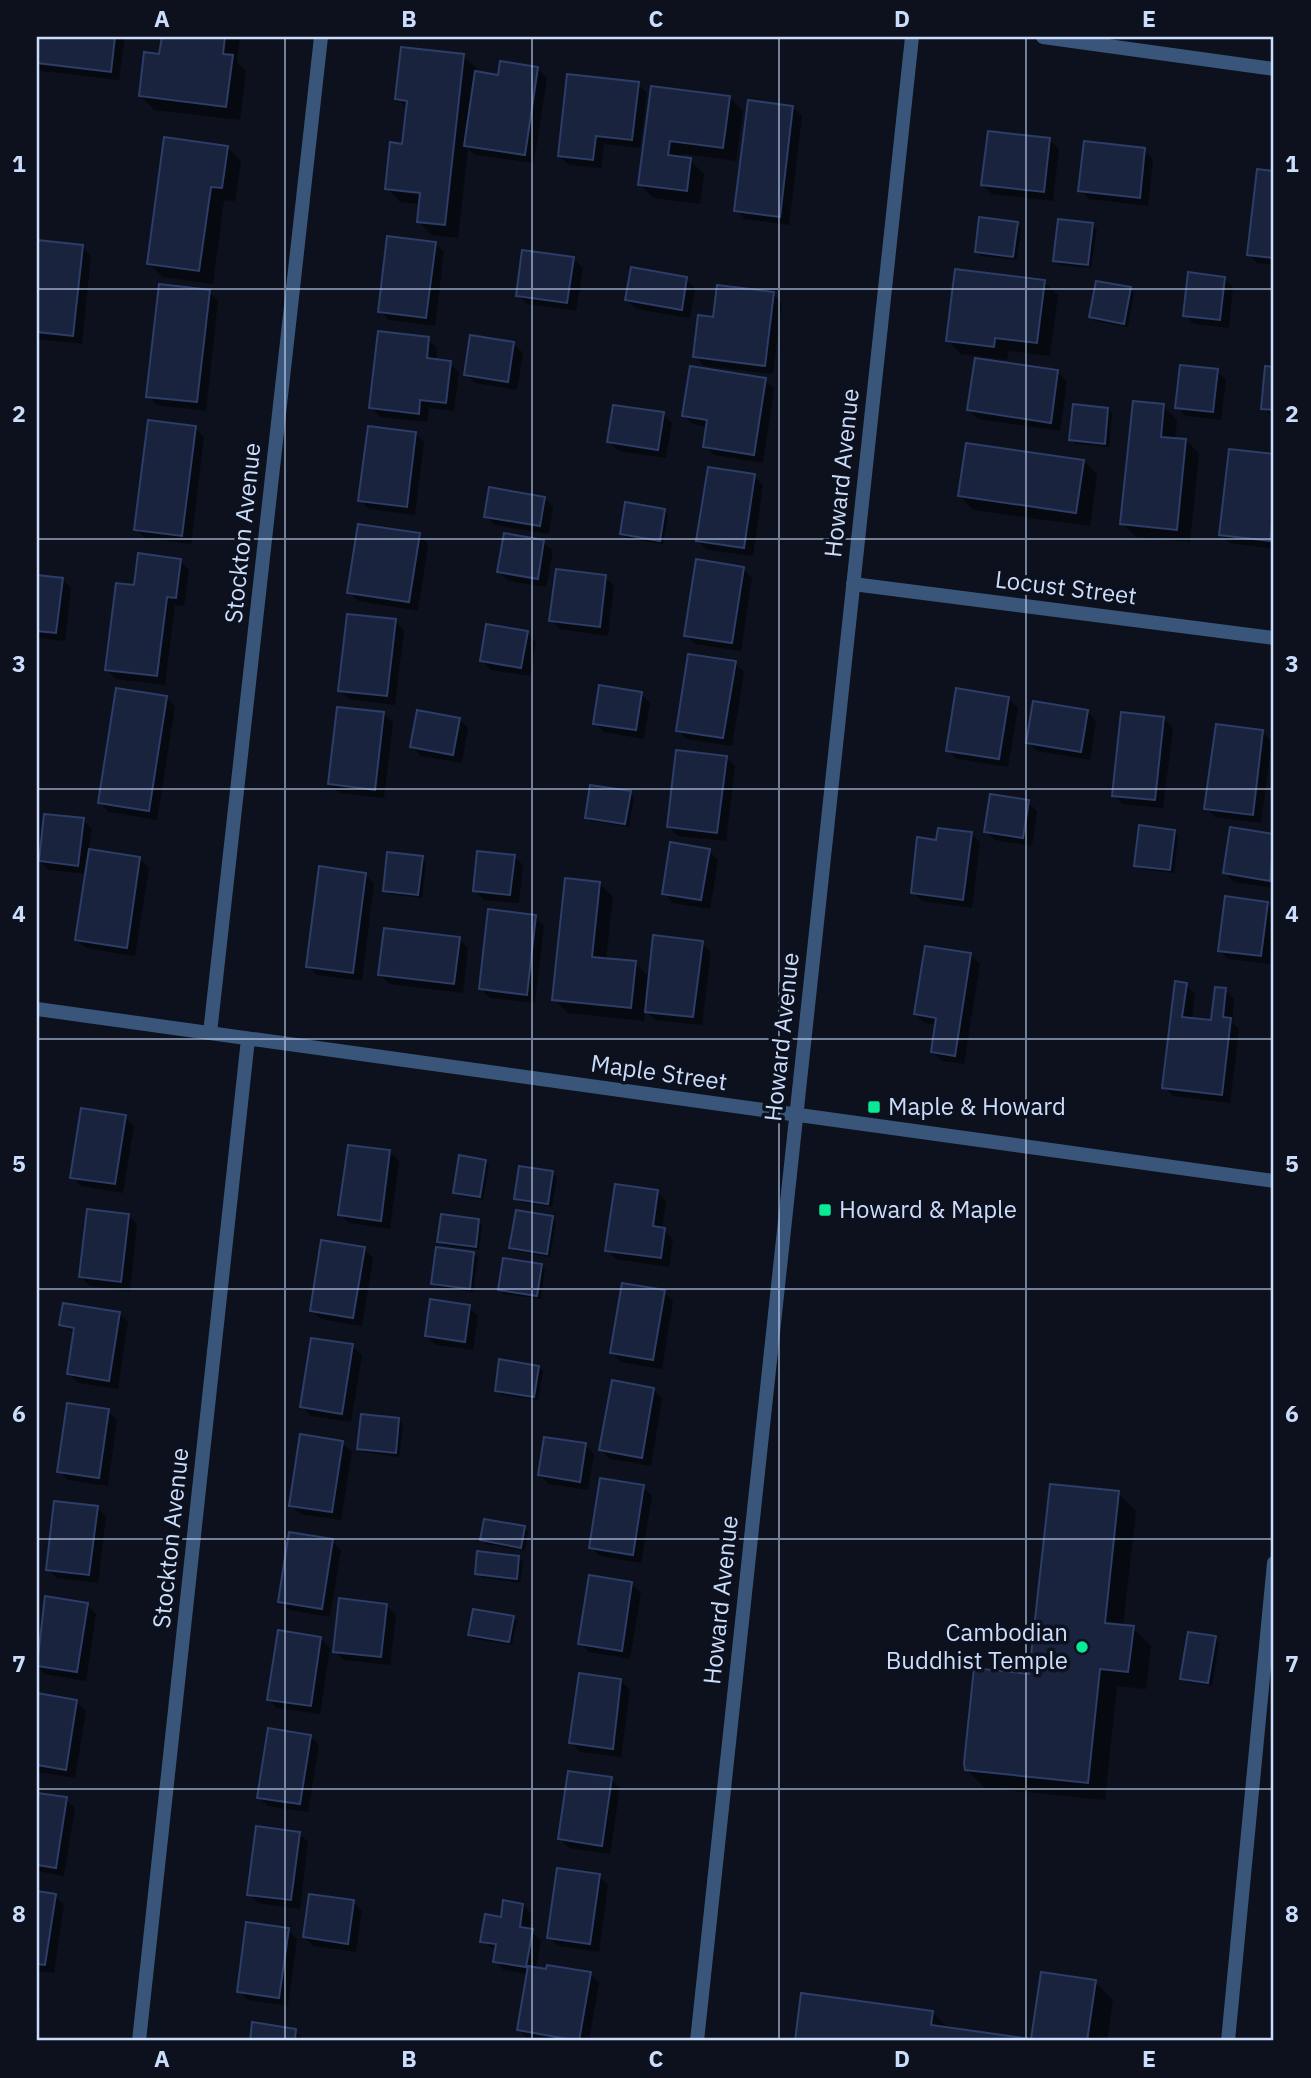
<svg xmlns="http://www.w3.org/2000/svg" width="1311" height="2078" viewBox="0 0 1311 2078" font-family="'IBM Plex Sans',sans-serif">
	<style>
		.shadow { fill: #0007 }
		.building { fill: #19233d; stroke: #2c3d68; stroke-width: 2 }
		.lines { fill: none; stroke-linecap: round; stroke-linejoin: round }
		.service { stroke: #39557a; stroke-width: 14 }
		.minor { stroke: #39557a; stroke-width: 14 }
		.grid { fill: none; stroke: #cbddfd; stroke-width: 2; stroke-opacity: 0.55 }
		.poi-dot { fill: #09ea97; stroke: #0c111d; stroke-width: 2.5 }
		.labels { text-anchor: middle; stroke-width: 7; stroke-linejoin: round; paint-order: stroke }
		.street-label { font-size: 24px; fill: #cbddfd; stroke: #0c111d }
		.poi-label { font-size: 24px; fill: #cbddfd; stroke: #0c111d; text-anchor: start }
		.neatline { fill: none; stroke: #cbddfd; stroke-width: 2.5 }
		.grid-label { font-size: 23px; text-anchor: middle; font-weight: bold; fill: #cbddfd }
	</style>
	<rect width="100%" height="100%" fill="#0c111d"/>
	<path class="shadow" d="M37,37h88l-6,43 -77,-9 -5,-5z
		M163,37h77l-3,25 9,9 -6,49 -86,-10 -13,-14 20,-41z
		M463,55l14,14v4l22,3 39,-7 9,9 -13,85 -59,-8 -7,-7 -10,90 -26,-3 -14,-14 2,-17 -20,-2 -13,-14 17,-43 4,-36 -11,-11z
		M638,84l9,9 -7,55 -36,-4 -3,24 -32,-3 -9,-9z
		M652,88l77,9 14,14 -7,50 -53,-7 -1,5 8,1 14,14 -4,30 -47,-6 -13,-14z
		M793,107l9,9 -13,109 -44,-6 -9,-9z
		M1050,140l9,9 -6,52 -61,-7 -9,-9z
		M227,147l14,14 -6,40 -11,-1 -11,84 -50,-7 -14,-13z
		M1144,150l9,9 -5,47 -59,-7 -9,-9z
		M1259,171l15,2v92l-17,-2 -9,-9z
		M1017,223l4,5 -4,32 -36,-4 -4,-4z
		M1092,224l5,5 -6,39 -32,-3 -4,-5z
		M37,242l45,5 9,9 -9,88 -45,-5z
		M435,243l9,9 -9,74 -46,-6 -9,-9z
		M573,259l10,9 -7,43 -49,-7 -9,-9z
		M1224,278l9,9 -4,41 -35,-4 -9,-9z
		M686,279l9,9 -5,30 -54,-9 -9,-9z
		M1044,282l14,13 -8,61 -41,-5 -2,9 -46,-6 -13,-13z
		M1130,289l4,4 -6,34 -33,-6 -4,-4z
		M209,292l9,9 -12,110 -49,-6 -9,-9z
		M773,294l9,9 -9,71 -69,-8 -9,-10 20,-37z
		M428,339l9,9 -1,13 14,2 9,9 -5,39 -25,-3 -2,14 -47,-5 -9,-10z
		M514,344l9,9 -6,37 -42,-7 -9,-9z
		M1267,368h7v50l-12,-10z
		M1217,371l9,9 -5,40 -35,-4 -9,-9z
		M1057,372l10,9 -7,50 -82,-12 -9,-9z
		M765,379l9,10 -11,74 -49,-8 -9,-9 3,-19 -15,-3 -9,-9z
		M1163,406l14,14 -2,20h11l13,14 -9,88 -54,-5 -14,-14z
		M1108,409l4,4 -3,34 -34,-3 -4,-5z
		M663,414l9,9 -6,35 -48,-7 -9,-10z
		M195,428l9,9 -13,107 -46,-6 -9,-9z
		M415,433l9,9 -9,73 -46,-6 -9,-9z
		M1231,451l43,5v93l-44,-6 -9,-9z
		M1084,461l13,14 -7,51 -117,-16 -13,-14z
		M754,476l9,9 -10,71 -46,-6 -9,-10z
		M544,498l9,9 -4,27 -54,-9 -9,-9z
		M664,510l4,5 -5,29 -37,-6 -4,-4z
		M419,535l9,9 -10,67 -60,-10 -9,-9z
		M543,542l10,9 -7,36 -38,-6 -9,-9z
		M180,561l9,9 -5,36 -9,-1 -10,80 -49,-6 -9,-9 28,-83z
		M743,569l9,9 -11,73 -46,-7 -9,-9z
		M37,576l25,3 9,9 -6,53 -28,-3z
		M605,577l9,9 -6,50 -48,-7 -9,-9z
		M395,621l9,9 -9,75 -46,-6 -9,-9z
		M527,633l9,9 -6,34 -39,-6 -9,-10z
		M735,663l9,9 -12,74 -45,-7 -9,-9z
		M641,694l9,9 -6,36 -40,-7 -9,-9z
		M166,697l9,10 -18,113 -48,-8 -9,-9z
		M1009,699l9,9 -10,59 -51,-8 -9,-9z
		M1087,711l9,10 -6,39 -53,-9 -9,-9z
		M384,714l9,9 -9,75 -45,-5 -10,-9z
		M459,719l9,9 -6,35 -41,-7 -9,-9z
		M1164,719l9,9 -10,80 -40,-4 -10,-9z
		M1262,732l10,9 -11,82 -46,-6 -9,-9z
		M726,757l9,9 -9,75 -48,-5 -9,-9z
		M630,793l4,4 -5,30 -38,-6 -4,-4z
		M1028,802l9,9 -5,35 -37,-6 -9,-9z
		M83,820l9,9 -3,22 51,8 9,9 -14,88 -49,-8 -9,-9 10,-65 -38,-4 -9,-9z
		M1231,829l43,7v52l-40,-6 -9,-10z
		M1174,831l4,4 -4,38 -34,-4 -4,-4z
		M971,833l9,10 -8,65 -50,-7 -10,-9 26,-50z
		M709,851l9,9 -8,49 -37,-6 -9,-10z
		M514,856l9,9 -4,38 -35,-3 -9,-9z
		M422,858l4,4 -4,36 -33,-4 -4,-4z
		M365,874l9,9 -12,98 -45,-6 -9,-9z
		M599,883l14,14 -7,63 29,3 15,15 52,-35 9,9 -9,73 -47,-5 -10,-10 -1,11 -76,-8 -14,-14z
		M1267,903l7,8 -4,53 -42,-5 -9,-9z
		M535,917l9,9 -9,77 -45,-5 -9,-9z
		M459,939l9,9 -5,45 -74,-9 -9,-10z
		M971,955l9,9 -16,100 -22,-3 -10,-9 5,-27 -12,-2 -9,-9z
		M1186,985l9,9 -3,25 20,3 13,-32 9,9 -2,23 7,7 -9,74 -57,-7 -9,-9z
		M125,1117l9,9 -11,67 -42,-7 -9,-9z
		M390,1152l9,9 -9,68 -41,-6 -9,-9z
		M485,1161l4,4 -6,35 -24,-4 -4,-4z
		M552,1173l5,4 -5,30 -32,-5 -4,-4z
		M657,1192l9,9 -4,28 11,10 -4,28 -53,-8 -9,-9z
		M128,1215l9,9 -7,67 -40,-5 -9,-9z
		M552,1218l4,4 -6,35 -35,-6 -4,-4z
		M478,1220l4,5 -3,25 -36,-5 -4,-4z
		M364,1249l9,9 -11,68 -41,-7 -9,-9z
		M473,1254l5,4 -5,34 -36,-5 -4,-4z
		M541,1265l4,4 -4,30 -37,-5 -4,-4z
		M664,1292l9,9 -11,68 -41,-7 -9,-9z
		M469,1307l9,9 -5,34 -37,-5 -9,-9z
		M119,1313l9,9 -10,67 -40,-6 -10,-9 6,-40 -13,-10z
		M352,1346l10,9 -11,67 -40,-6 -9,-9z
		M539,1367l4,4 -5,29 -37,-5 -4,-4z
		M653,1389l9,9 -11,68 -41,-7 -9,-9z
		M108,1411l9,9 -9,66 -40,-6 -9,-9z
		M399,1420l4,4 -4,33 -36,-5 -4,-4z
		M342,1443l10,9 -11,68 -41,-6 -9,-9z
		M585,1445l9,9 -6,36 -39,-6 -9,-9z
		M643,1487l9,9 -11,67 -41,-7 -9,-9z
		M1118,1493l18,18 -13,116 10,1 18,18 -5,43 -29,-3 -12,114 -120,-12 -18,-18 64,-94z
		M97,1508l9,9 -8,66 -41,-5 -9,-9z
		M524,1527l4,4 -3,20 -39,-7 -4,-4z
		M332,1541l9,9 -11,67 -41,-7 -9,-9z
		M519,1558l4,4 -3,21 -39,-6 -5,-4z
		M632,1584l9,9 -11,66 -41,-7 -9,-9z
		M46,1598l41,7 9,9 -10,67 -41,-7 -8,-7z
		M387,1606l9,9 -6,50 -46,-5 -9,-9z
		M513,1617l4,4 -5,24 -38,-6 -4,-4z
		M1215,1638l4,4 -7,44 -26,-4 -4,-4z
		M321,1639l9,9 -10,66 -43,-6 -9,-9z
		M621,1681l9,9 -9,67 -41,-5 -9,-10z
		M37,1695l39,7 10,9 -11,67 -38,-6z
		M310,1736l9,9 -11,67 -40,-6 -9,-9z
		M611,1779l9,9 -10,66 -41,-6 -9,-9z
		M37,1794l29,5 9,9 -11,68 -27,-5z
		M299,1833l9,9 -8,67 -42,-6 -9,-9z
		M599,1876l9,9 -9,67 -41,-6 -9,-9z
		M37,1893l18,3 9,9 -10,68 -17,-2z
		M353,1902l9,9 -6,41 -43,-6 -9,-9z
		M523,1905l9,9 -3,16 12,10 -5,29 54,4 9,10 -10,58h-46l-15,-2 -9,-9 9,-56 -24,-4 -9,-9 1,-10 -14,-10z
		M288,1930l9,9 -9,67 -40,-6 -9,-9z
		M1095,1982l18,18 -6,41h-311l7,-46 130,18 16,16 84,12z
		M37,1998l3,3 -3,21z
		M254,2024l42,7 8,10h-53z"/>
	<path class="building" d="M37,37h78l-4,35 -74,-9z
		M162,37h63l-2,17 10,1 -7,52 -87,-11 5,-44 15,2z
		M401,47l63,7 -19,171 -28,-3 3,-29 -35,-4 5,-47 12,2 5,-43 -12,-2z
		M500,61l38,6 -13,88 -61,-9 11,-75 23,4z
		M567,74l72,8 -7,58 -36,-4 -3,24 -35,-4z
		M651,86l79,10 -7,52 -53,-7 -2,14 23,3 -4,33 -49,-6z
		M748,100l45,6 -13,111 -46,-6z
		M988,131l62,7 -6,54 -63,-7z
		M164,137l64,9 -6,42 -11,-1 -12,84 -52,-7z
		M1084,141l61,7 -5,50 -62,-7z
		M1257,169l17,2v87l-27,-3z
		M979,217l39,5 -5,35 -38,-5z
		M1058,219l35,4 -5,42 -35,-4z
		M387,236l49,6 -10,76 -48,-6z
		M37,240l46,5 -10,91 -36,-4z
		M522,250l52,7 -7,46 -51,-7z
		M631,267l56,10 -5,33 -57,-10z
		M955,269l90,11 -8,63 -42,-5 -1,9 -48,-6z
		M1188,272l37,5 -5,43 -37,-4z
		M1096,281l35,6 -7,37 -35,-7z
		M159,284l51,6 -13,112 -51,-5z
		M717,285l57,7 -9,74 -72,-9 5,-42 15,2z
		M378,331l51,6 -2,21 24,3 -5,42 -26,-3 -1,14 -50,-6z
		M470,335l44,7 -6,40 -44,-7z
		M975,358l83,12 -7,53 -84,-13z
		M1180,365l38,4 -5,43 -38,-4z
		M690,366l76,12 -12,77 -51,-8 4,-27 -25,-4z
		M1265,366l9,1v43l-13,-1z
		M1133,401l31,3 -3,33 25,2 -9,91 -57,-6z
		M1073,404l35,4 -3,36 -36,-4z
		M613,405l51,7 -6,38 -51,-8z
		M148,420l48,6 -14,110 -48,-6z
		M368,426l48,6 -9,75 -49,-6z
		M966,443l118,17 -8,53 -118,-17z
		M1229,449l45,5v48l-4,39 -51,-6z
		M708,467l47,7 -11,74 -48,-7z
		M489,487l56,10 -5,29 -56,-9z
		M625,502l40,7 -5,32 -40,-7z
		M358,524l62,9 -11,69 -62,-9z
		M504,533l40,7 -6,39 -41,-7z
		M138,553l43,6 -5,39 -9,-1 -10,79 -52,-6 11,-87 18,2z
		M696,559l48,8 -12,76 -48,-7z
		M556,569l50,6 -6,52 -51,-6z
		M37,575l26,3 -7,55 -19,-2z
		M347,614l49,5 -9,77 -49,-5z
		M486,624l42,7 -7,37 -41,-7z
		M688,654l48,7 -13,77 -47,-7z
		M599,685l43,7 -6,38 -43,-6z
		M116,688l51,8 -18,115 -51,-8z
		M956,688l53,9 -10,62 -53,-8z
		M1033,701l55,9 -7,42 -55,-9z
		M337,707l47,5 -9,78 -47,-6z
		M417,710l43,8 -7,37 -43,-8z
		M1121,712l43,5 -9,83 -43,-4z
		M1216,724l47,6 -10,85 -49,-6z
		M676,750l51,6 -10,77 -50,-6z
		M590,785l41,6 -6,33 -40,-6z
		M990,794l39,6 -6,38 -39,-6z
		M44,814l40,4 -6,48 -39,-5z
		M1139,825l36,5 -5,40 -36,-4z
		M1230,827l44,7 -4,47 -47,-8z
		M938,828l34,4 -9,68 -52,-7 6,-56 19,3z
		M670,842l40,7 -9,51 -39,-6z
		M89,849l51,8 -13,91 -52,-8z
		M477,851l38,4 -5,40 -37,-4z
		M387,852l36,4 -5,39 -35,-4z
		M319,866l47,7 -13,100 -47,-6z
		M565,878l35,4 -8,75 44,4 -5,47 -79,-8z
		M1225,896l43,6 -7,54 -43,-5z
		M488,909l48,6 -9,80 -48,-6z
		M384,928l76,9 -6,47 -76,-9z
		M653,935l50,6 -10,76 -48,-5z
		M925,946l46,7 -16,103 -24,-4 5,-34 -22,-4z
		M1175,981l12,2 -5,34 29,3 4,-33 11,1 -3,29 8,1 -9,77 -60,-7z
		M81,1108l45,7 -11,69 -45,-6z
		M348,1145l42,5 -9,71 -43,-6z
		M459,1155l27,5 -6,37 -27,-4z
		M519,1166l34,5 -5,33 -34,-5z
		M615,1184l43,6 -5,36 12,2 -4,30 -56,-7z
		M87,1209l42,5 -8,68 -42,-5z
		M516,1210l37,6 -6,38 -38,-6z
		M441,1214l38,5 -3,28 -39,-5z
		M321,1240l44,7 -12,71 -43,-7z
		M436,1247l38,5 -4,37 -39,-5z
		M503,1258l39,6 -5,32 -39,-6z
		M622,1283l43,7 -12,70 -43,-7z
		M430,1299l40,6 -5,37 -40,-6z
		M63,1303l57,9 -11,69 -42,-7 7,-46 -15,-3z
		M311,1338l42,6 -11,70 -42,-7z
		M499,1359l40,7 -5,31 -39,-6z
		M612,1380l42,8 -12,70 -43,-8z
		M67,1403l42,6 -10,69 -42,-6z
		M361,1414l38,4 -3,35 -39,-4z
		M300,1434l43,7 -11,71 -43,-6z
		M544,1437l42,6 -6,39 -42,-7z
		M600,1478l44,7 -11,70 -44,-7z
		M1050,1484l69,7 -14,132 29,3 -6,46 -28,-3 -12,114 -123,-13 -1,-7 10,-95 55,6z
		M54,1501l44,5 -9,69 -43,-5z
		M484,1519l41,7 -4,22 -41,-8z
		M289,1532l44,7 -11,70 -44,-7z
		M477,1551l42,5 -2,23 -42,-5z
		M589,1575l43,7 -10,69 -44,-7z
		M45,1596l43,7 -11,69 -40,-6z
		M339,1598l48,6 -6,53 -48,-5z
		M473,1609l41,7 -5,26 -41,-7z
		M278,1630l43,7 -10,69 -44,-6z
		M1188,1632l28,4 -8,47 -28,-4z
		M579,1673l42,6 -8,70 -44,-6z
		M37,1693l40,7 -11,70 -29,-5z
		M268,1728l43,7 -11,69 -43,-6z
		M568,1771l44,6 -10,69 -44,-7z
		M37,1793l30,4 -11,71 -19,-3z
		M256,1826l44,6 -9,68 -44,-5z
		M557,1868l43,6 -10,70 -43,-6z
		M37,1891l19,3 -11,71 -8,-1z
		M309,1894l45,6 -6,44 -45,-7z
		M503,1900l20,4 -3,23 13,2 -7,38 -33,-5 3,-18 -16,-2 5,-28 16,3z
		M246,1922l43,6 -10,70 -42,-6z
		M547,1965l44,7 -12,69 -62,-11 11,-64 18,3z
		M1041,1972l55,8 -9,61h-292l6,-48 132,18 -2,14 100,14z
		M252,2022l44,7 -1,12h-45z"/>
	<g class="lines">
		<path class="service" d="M1228,2041l46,-478"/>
		<path class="minor" d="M1043,37l231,32
			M853,584l421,54
			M37,1009l1237,172
			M210,1033l111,-996
			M139,2041l109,-1002
			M697,2041l215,-2004"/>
	</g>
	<path class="grid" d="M285,37v2004M532,37v2004M779,37v2004M1026,37v2004M37,289h1237M37,539h1237M37,789h1237M37,1039h1237M37,1289h1237M37,1539h1237M37,1789h1237"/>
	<g class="poi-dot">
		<rect x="867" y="1100" width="14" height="14" rx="3.5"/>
		<rect x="818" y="1203" width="14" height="14" rx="3.5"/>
		<circle cx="1082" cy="1647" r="7"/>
	</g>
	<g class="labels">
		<g class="street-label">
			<text transform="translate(842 473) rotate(-84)" y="8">Howard Avenue</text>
			<text transform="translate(243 533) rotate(-84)" y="8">Stockton Avenue</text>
			<text transform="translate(1066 588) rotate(7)" y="8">Locust Street</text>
			<text transform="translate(782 1037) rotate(-84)" y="8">Howard Avenue</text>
			<text transform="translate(659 1073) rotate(8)" y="8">Maple Street</text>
			<text transform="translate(171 1538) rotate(-84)" y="8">Stockton Avenue</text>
			<text transform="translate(721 1600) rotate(-84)" y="8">Howard Avenue</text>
		</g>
		<g class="poi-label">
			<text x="888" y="1115">Maple &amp; Howard</text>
			<text x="839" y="1218">Howard &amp; Maple</text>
			<text x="1068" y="1641" text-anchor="end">Cambodian<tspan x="1068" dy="28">Buddhist Temple</tspan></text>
		</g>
	</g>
	<rect width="1311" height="2078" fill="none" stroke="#0c111d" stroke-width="77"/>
	<rect x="38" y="38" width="1234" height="2001" class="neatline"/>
	<g class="grid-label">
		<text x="162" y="27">A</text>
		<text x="409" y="27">B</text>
		<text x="656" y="27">C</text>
		<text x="902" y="27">D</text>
		<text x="1149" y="27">E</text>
		<text x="19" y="172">1</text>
		<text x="1292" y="172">1</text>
		<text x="19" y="422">2</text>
		<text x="1292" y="422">2</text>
		<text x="19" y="672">3</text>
		<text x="1292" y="672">3</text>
		<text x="19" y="922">4</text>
		<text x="1292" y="922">4</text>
		<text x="19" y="1172">5</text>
		<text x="1292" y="1172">5</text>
		<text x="19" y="1422">6</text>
		<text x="1292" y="1422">6</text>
		<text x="19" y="1672">7</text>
		<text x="1292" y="1672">7</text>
		<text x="19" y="1922">8</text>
		<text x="1292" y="1922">8</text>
		<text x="162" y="2067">A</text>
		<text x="409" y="2067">B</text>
		<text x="656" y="2067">C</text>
		<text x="902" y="2067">D</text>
		<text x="1149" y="2067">E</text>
	</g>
</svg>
